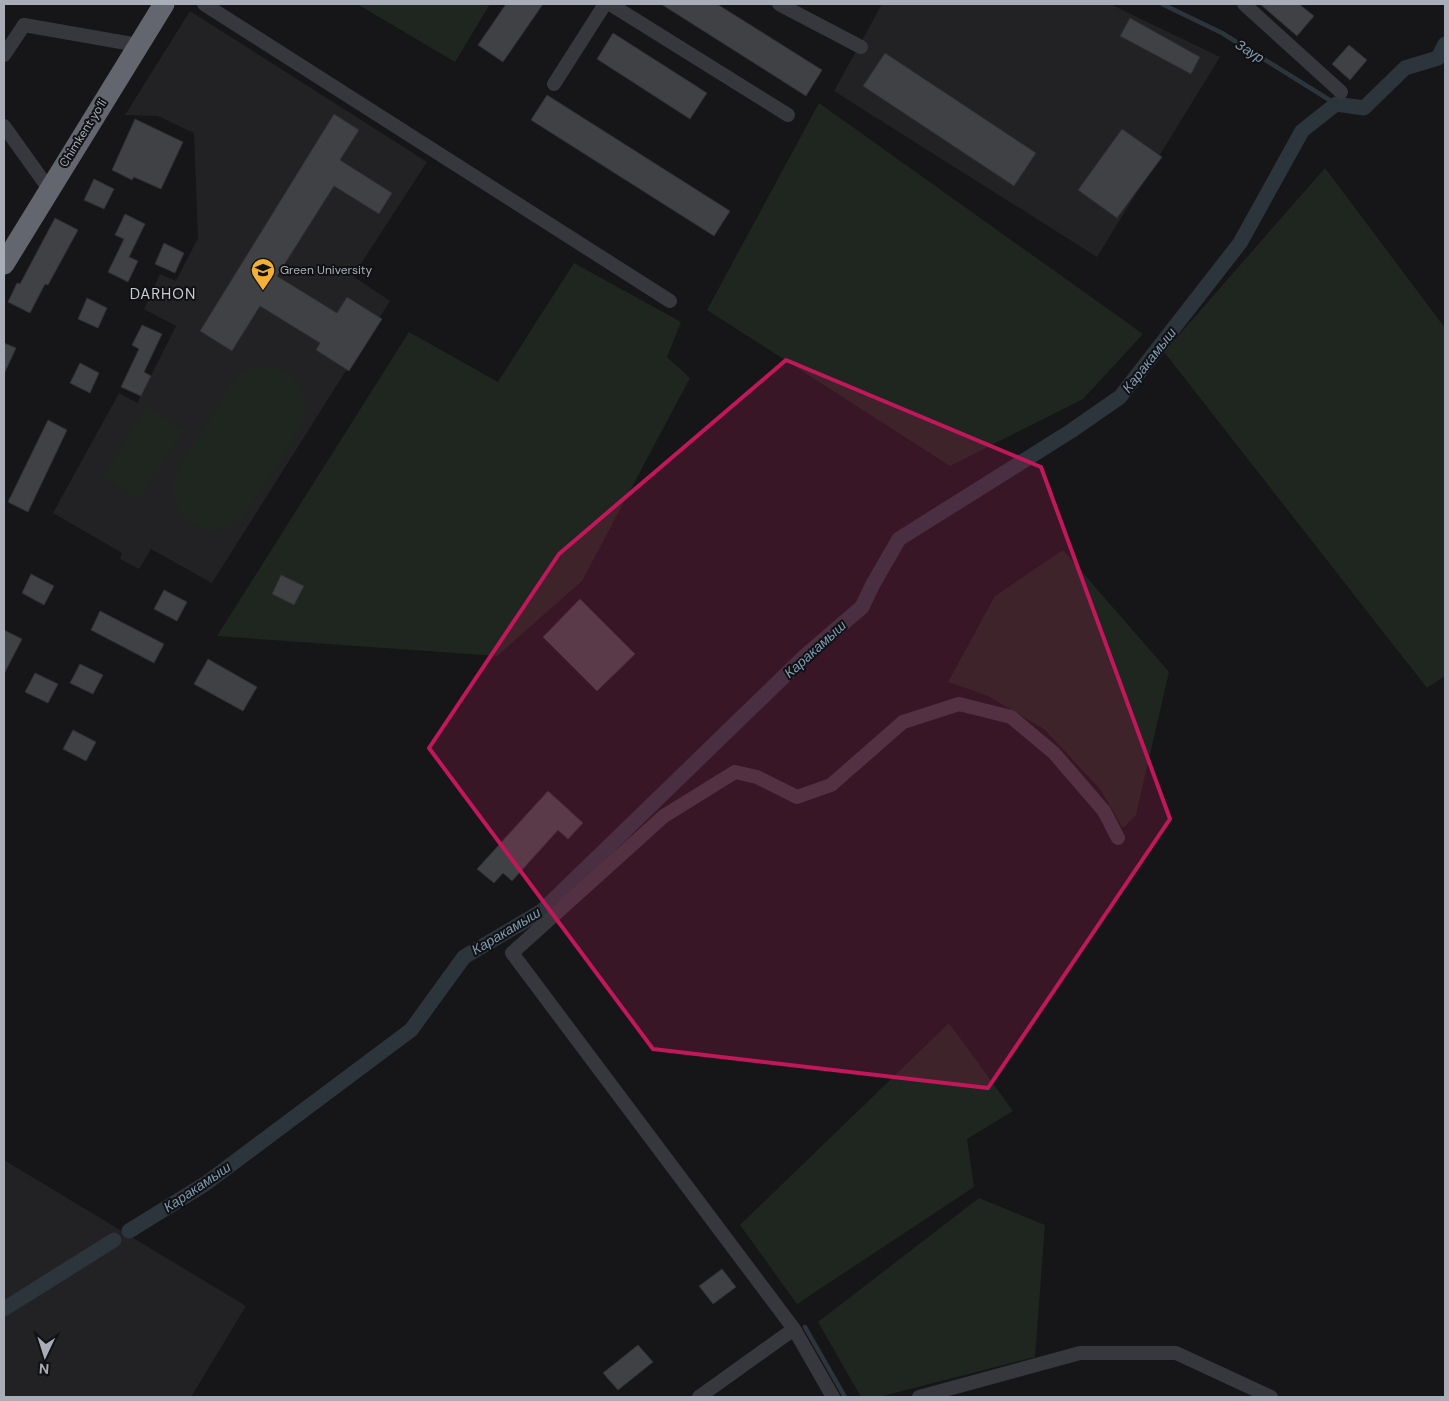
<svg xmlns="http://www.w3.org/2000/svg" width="1449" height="1401" viewBox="0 0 1449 1401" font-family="'DM Sans',sans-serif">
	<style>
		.built { fill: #222225 }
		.green { fill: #1e261f }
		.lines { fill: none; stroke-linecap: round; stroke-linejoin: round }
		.stream { stroke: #2c353c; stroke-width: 4.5 }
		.canal { stroke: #2c353c; stroke-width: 15 }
		.building { fill: #404145; stroke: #303034 }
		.minor { stroke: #37383d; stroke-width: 14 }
		.highway { stroke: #63666e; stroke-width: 21 }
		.marked { fill: #c2185b; fill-opacity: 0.2; stroke: #c2185b; stroke-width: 4; stroke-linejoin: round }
		.labels { text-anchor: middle; stroke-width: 4; stroke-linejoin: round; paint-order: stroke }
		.street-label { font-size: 12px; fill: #a8adb8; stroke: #111113 }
		.poi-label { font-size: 12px; fill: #a8adb8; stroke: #111113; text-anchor: start }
		.water-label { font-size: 14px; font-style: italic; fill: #7f9bb3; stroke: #111113 }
		.quarter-label { font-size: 15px; letter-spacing: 1px; fill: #c9ccd4; stroke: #111113 }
	</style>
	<rect width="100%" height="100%" fill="#161618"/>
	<path class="built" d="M882,4h228l110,53 -123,200 -263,-166z
		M190,11l237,151 -74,114 37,25 -178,282 -61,-34 -12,20 -19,-10 2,-6 -69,-40 66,-120 18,10 39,-77 -32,-17 16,-35 16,7 22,-43 -4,-105 -36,-17 -33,-1z
		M4,1160l242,146 -55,91h-187z"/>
	<path class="green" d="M357,4h133l-35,58z
		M819,103l324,231 -60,65 -133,67 -243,-156z
		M1325,168l120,160v348l-18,12 -263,-336z
		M574,263l107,59 -14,35 23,21 -108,203 -85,75 -280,-20 192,-304 89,50z
		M261,366l15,1 15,7 10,12 5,15 -1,17 -7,14 -52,83c-13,11 -28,20 -45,13 -21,-7 -31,-27 -27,-48 2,-13 13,-26 20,-37 13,-21 26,-41 39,-62l12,-11z
		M147,407l37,23 -45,70 -37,-24z
		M1063,550l106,122 -33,143 -13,13 -23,-39 -56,-60 -56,-33 -40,-14 47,-86z
		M949,1023l64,88 -46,28 7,48 -177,117 -57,-79z
		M979,1198l66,27 -10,132 -156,40h-18l-43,-75z"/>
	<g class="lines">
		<path class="stream" d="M1162,4l60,29 114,71
			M805,1327l40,70"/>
		<path class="canal" d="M129,1231l76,-47 206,-154 53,-73 78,-46 263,-255 57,-49 11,-23 26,-45 172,-108 49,-34 120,-154 62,-112 34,-27 28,4 41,-40 33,-10 7,-14
			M4,1309l110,-69"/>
	</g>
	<path class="building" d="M506,4h37l-40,58 -25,-17z
		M661,4h56l105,66 -16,26z
		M1260,4h39l15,12 -17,20z
		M1130,18l70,39 -9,17 -71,-38z
		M613,33l94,60 -17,26 -93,-60z
		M1349,45l18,15 -17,20 -18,-16z
		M885,53l151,100 -22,33 -151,-100z
		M547,95l183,116 -16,25 -183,-116z
		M334,114l25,16 -19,30 52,33 -13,21 -45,-28 -57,90 60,37 10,-16 35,22 -33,52 -33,-21 4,-7 -60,-37 -28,45 -32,-20z
		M135,119l48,23 -22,47 -27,-12 -2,3 -20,-10z
		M1122,129l40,28 -45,61 -39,-28z
		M94,179l20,10 -10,20 -20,-9z
		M125,214l20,10 -16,33 9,4 -10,21 -20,-10 16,-33 -9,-4z
		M55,218l23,12 -30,55 -3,-1 -15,29 -22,-11 9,-19 3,1z
		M164,243l20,10 -9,20 -20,-9z
		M87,298l20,10 -9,20 -20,-9z
		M142,325l20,9 -18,38 7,4 -10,20 -20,-9 18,-38 -7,-4z
		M4,343l12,5 -12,26z
		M80,363l19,10 -9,20 -20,-10z
		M48,420l19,10 -39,82 -20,-10z
		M31,574l23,12 -10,19 -22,-12z
		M281,575l23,11 -10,19 -22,-11z
		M164,590l23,12 -10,19 -23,-12z
		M580,599l55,55 -38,37 -54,-54z
		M100,611l64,33 -10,19 -63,-33z
		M4,630l18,9 -18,35z
		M208,659l49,28 -14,24 -49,-27z
		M80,664l23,11 -10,19 -23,-11z
		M35,673l23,11 -10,19 -23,-11z
		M73,730l23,12 -10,19 -23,-12z
		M548,791l35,32 -15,16 -10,-9 -46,51 -9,-8 -9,10 -17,-14z
		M722,1269l14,18 -23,17 -14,-18z
		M638,1345l15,17 -35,28 -15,-17z"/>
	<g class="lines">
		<path class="minor" d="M204,4l466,297
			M610,4l178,111
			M779,4l82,43
			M1244,4l97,88
			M4,55l20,-30 114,20
			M554,84l51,-80
			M4,126l45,63
			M699,1397l95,-68
			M833,1397l-39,-68 -282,-376 152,-137 71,-44 22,5 40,20 34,-12 72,-63 56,-18 52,13 43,36 50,58 14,27
			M919,1397l161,-44h96l95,44"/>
		<path class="highway" d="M4,264l160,-260"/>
	</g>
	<path class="marked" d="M786,360l255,107 129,352 -182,269 -335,-39 -224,-301 130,-194z"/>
	<defs>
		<g id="university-pin" transform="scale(1.25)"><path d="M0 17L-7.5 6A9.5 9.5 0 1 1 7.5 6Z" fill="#f2b134" stroke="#111113"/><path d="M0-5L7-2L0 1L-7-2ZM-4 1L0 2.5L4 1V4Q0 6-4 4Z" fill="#111"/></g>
	</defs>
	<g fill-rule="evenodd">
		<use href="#university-pin" x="263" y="270"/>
	</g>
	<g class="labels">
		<g class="street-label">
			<text transform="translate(83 133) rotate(-58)" y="4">Chimkent yo‘li</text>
		</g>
		<g class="poi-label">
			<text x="280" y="274">Green University</text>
		</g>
		<g class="water-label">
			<text transform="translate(1250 51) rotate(32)" y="5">Заур</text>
			<text transform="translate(1149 360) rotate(-52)" y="5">Каракамыш</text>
			<text transform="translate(815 649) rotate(-42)" y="5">Каракамыш</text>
			<text transform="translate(506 931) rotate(-31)" y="5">Каракамыш</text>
			<text transform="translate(197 1187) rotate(-34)" y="5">Каракамыш</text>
		</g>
		<g class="quarter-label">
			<text x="163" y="299">DARHON</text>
		</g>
	</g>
	<rect width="1449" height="1401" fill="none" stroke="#a8adb8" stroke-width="10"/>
	<g transform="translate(45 1356) rotate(184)" stroke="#111113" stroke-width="4" paint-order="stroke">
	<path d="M0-4L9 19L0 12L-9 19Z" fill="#a8adb8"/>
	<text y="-8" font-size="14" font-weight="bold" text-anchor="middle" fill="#a8adb8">N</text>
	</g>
</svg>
